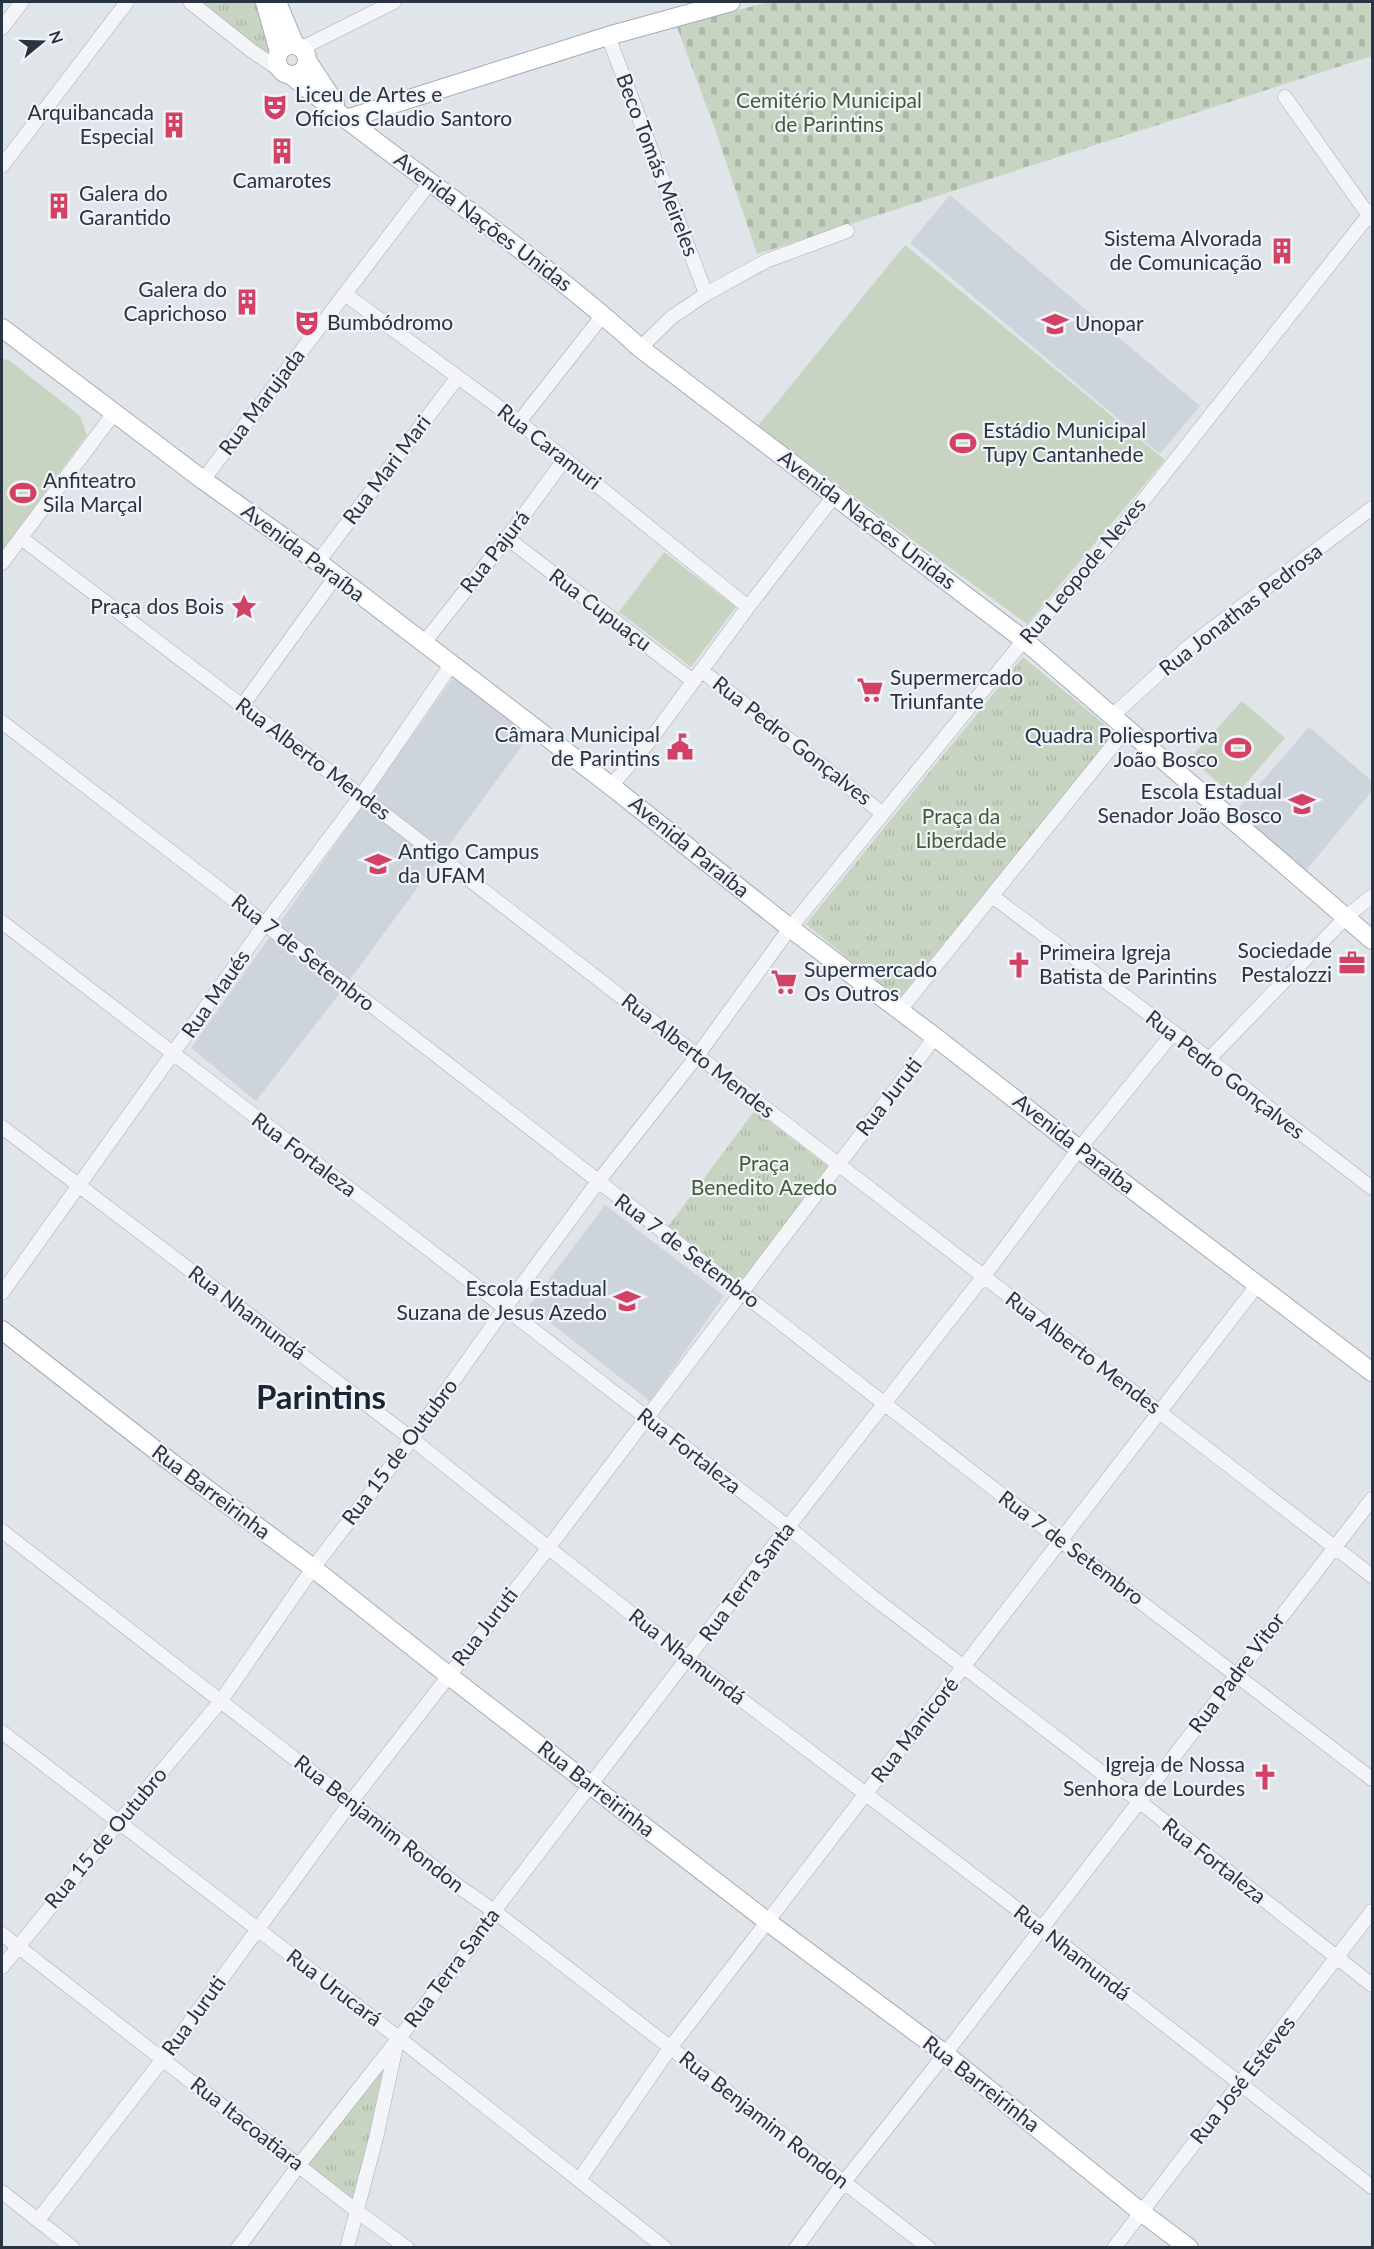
<svg xmlns="http://www.w3.org/2000/svg" width="1374" height="2249" viewBox="0 0 1374 2249" font-family="Lato,sans-serif">
	<style>
		.built { fill: #ced4dc }
		.grass { fill: #c7d4c1 }
		.cemetery { fill: url(#cemetery-stones) }
		.park { fill: url(#park-tufts) }
		.lines { fill: none; stroke-linecap: round; stroke-linejoin: round }
		.street-casing { stroke: #a5acb4; stroke-width: 15 }
		.secondary-casing { stroke: #a5acb4; stroke-width: 20 }
		.street { stroke: #f3f5f8; stroke-width: 14 }
		.secondary { stroke: #fff; stroke-width: 18 }
		.labels { text-anchor: middle; stroke-width: 4.5; stroke-linejoin: round; paint-order: stroke }
		.poi-label { font-size: 21px; fill: #283442; stroke: #f0f3f7; text-anchor: start }
		.park-label { font-size: 21px; fill: #405e35; stroke: #f0f3f7 }
		.street-label { font-size: 21px; fill: #283442; stroke: #f0f3f7 }
		.town-label { font-size: 33px; font-weight: bold; fill: #1a2533; stroke: #f0f3f7 }
	</style>
	<defs>
		<pattern id="cemetery-stones" width="16" height="16" patternUnits="userSpaceOnUse" patternTransform="scale(1.5)"><rect width="16" height="16" fill="#c7d4c1"/><path d="M2 7V4a2 2 0 0 1 4 0v3zM10 15v-3a2 2 0 0 1 4 0v3z" fill="#abb7a7"/></pattern>
		<pattern id="park-tufts" width="24" height="20" patternUnits="userSpaceOnUse" patternTransform="scale(1.5)"><rect width="24" height="20" fill="#c7d4c1"/><path d="M3 7l-1-3M5 7V3M7 7l1-3M15 17l-1-3M17 17v-4M19 17l1-3" fill="none" stroke="#abb7a7"/></pattern>
	</defs>
	<rect width="100%" height="100%" fill="#e0e5ea"/>
	<path class="built" d="M950,195l250,211 -40,48 -250,-211z
		M453,678l77,57 -190,258 -84,108 -65,-53z
		M1309,727l63,54v10l-69,83 -71,-58z
		M605,1205l119,91 -74,105 -121,-95z"/>
	<path class="grass" d="M905,245l260,215 -138,164 -269,-198z
		M2,359l7,1 71,56 7,19 -85,116z
		M664,552l72,55 -45,60 -72,-55z
		M1242,701l43,37 -51,59 -44,-39z"/>
	<path class="cemetery" d="M768,2h601l3,10v44l-615,198 -42,-125 -38,-102z"/>
	<path class="park" d="M194,2h68l10,46 -8,6z
		M1023,657l92,76 -217,267 -92,-76z
		M755,1110l74,57 -90,118 -72,-57z
		M399,2039l-42,169 -58,-44z"/>
	<g class="lines">
		<g class="street-casing">
			<path id="street" d="M190,2l62,49 28,19
				M2,28l20,-26
				M608,36l98,258
				M302,48l92,-46
				M1285,97l87,123
				M2,166l125,-164
				M345,294l174,128 229,185
				M640,348l32,-31 34,-23 60,-33 81,-30
				M519,422l84,-107
				M203,480l228,-299
				M21,538l340,258 1011,780
				M507,538l186,143
				M318,562l139,-184
				M2,563l112,-150
				M423,644l84,-106 57,-78
				M701,670l181,143
				M242,706l94,-130
				M1112,716l76,-69 184,-139
				M2,722l438,336 621,483 311,238
				M611,786l37,-43 100,-136 86,-111
				M992,896l217,163 76,62 87,67
				M2,922l503,386 283,219 82,68 270,207 232,183
				M900,1010l226,-281
				M1209,1059l137,-142 26,-21
				M2,1127l410,312 276,220 311,236 373,292
				M2,1293l263,-369 96,-128 90,-131
				M2,1531l456,355 36,25 435,337
				M2,1732l398,307 265,209
				M2,1934l356,278 49,36
				M2,1967l117,-145 101,-120 93,-134 99,-129 93,-131 92,-125 100,-127 93,-128 234,-288 81,-91 267,-338
				M579,2180l91,-132 588,-764
				M2,2192l71,56
				M38,2220l125,-161 187,-256 199,-256 386,-510
				M238,2248l61,-83 173,-220 22,-34 294,-384 195,-250 96,-128 94,-116
				M347,2248l29,-110 20,-92
				M796,2248l48,-66 101,-128 427,-555
				M1114,2248l258,-337"/>
		</g>
		<g class="secondary-casing">
			<path id="secondary" d="M265,2l14,50
				M277,2l18,43
				M277 60a15 15 0 1 1 30 0a15 15 0 1 1-30 0Z
				M308,62l27,41
				M292,76c114,94 239,173 348,272l384,292 348,300
				M346,119l262,-83 123,-34
				M2,328l201,152 115,82 293,224 179,142 145,109 144,112 293,223
				M2,1330l170,133 141,105 135,107 320,247 177,132 196,158 48,36"/>
		</g>
		<use href="#street" class="street"/>
		<use href="#secondary" class="secondary"/>
	</g>
	<defs>
		<g id="theatre-bare" transform="scale(2.07)"><path d="M-5-5.5Q0-4 5-5.5V0Q5 5 0 6Q-5 5-5 0ZM-3.3-2.5H-1v1.5H-3.3ZM1-2.5H3.3v1.5H1ZM-2.8 1Q0 5.5 2.8 1Z" fill="#d34164" stroke="#f0f3f7" stroke-width="2.5" paint-order="stroke"/></g>
		<g id="building-bare" transform="scale(2.07)"><path d="M-4-6H4V6H1V3H-1V6H-4ZM-2.5-4.3h1.7v1.8h-1.7ZM.8-4.3h1.7v1.8H.8ZM-2.5-1h1.7V.8h-1.7ZM.8-1h1.7V.8H.8Z" fill="#d34164" stroke="#f0f3f7" stroke-width="2.5" paint-order="stroke"/></g>
		<g id="university-bare" transform="scale(2.07)"><path d="M0-5L7-2L0 1L-7-2ZM-4 1L0 2.5L4 1V4Q0 6-4 4Z" fill="#d34164" stroke="#f0f3f7" stroke-width="2.5" paint-order="stroke"/></g>
		<g id="stadium-bare" transform="scale(2.07)"><path d="M0-5a6.5 5 0 1 0 0 10a6.5 5 0 1 0 0-10ZM-3.5-1.8h7v3.6h-7Z" fill="#d34164" stroke="#f0f3f7" stroke-width="2.5" paint-order="stroke"/></g>
		<g id="sight-bare" transform="scale(2.07)"><path d="M0-6L1.8-2.2L6-1.7L2.9 1.2L3.7 5.4L0 3.3L-3.7 5.4L-2.9 1.2L-6-1.7L-1.8-2.2Z" fill="#d34164" stroke="#f0f3f7" stroke-width="2.5" paint-order="stroke"/></g>
		<g id="supermarket-bare" transform="scale(2.07)"><path d="M-6-5.5h2.5l.6 2H6L4.5 2H-2.5L-4.4-4H-6ZM-1.5 3.2a1.3 1.3 0 1 0 .1 0ZM3 3.2a1.3 1.3 0 1 0 .1 0Z" fill="#d34164" stroke="#f0f3f7" stroke-width="2.5" paint-order="stroke"/></g>
		<g id="civic-bare" transform="scale(2.07)"><path d="M-.6-6.5H3V-4.5H.6V-3L4-1V1h2V6H-6V1h2V-1L-.6-3ZM-1.2 2.5V6h2.4V2.5Z" fill="#d34164" stroke="#f0f3f7" stroke-width="2.5" paint-order="stroke"/></g>
		<g id="school-bare" transform="scale(2.07)"><path d="M0-5L7-2L0 1L-7-2ZM-4 1L0 2.5L4 1V4Q0 6-4 4Z" fill="#d34164" stroke="#f0f3f7" stroke-width="2.5" paint-order="stroke"/></g>
		<g id="office-bare" transform="scale(2.07)"><path d="M-6-3h4V-5.5h4V-3h4V5H-6ZM-1-4.5V-3h2v-1.5ZM-6 0V1H6V0Z" fill="#d34164" stroke="#f0f3f7" stroke-width="2.5" paint-order="stroke"/></g>
		<g id="church-bare" transform="scale(2.07)"><path d="M-1.2-6h2.4v3.5h3.3v2.4h-3.3V6h-2.4V-.1h-3.3v-2.4h3.3Z" fill="#d34164" stroke="#f0f3f7" stroke-width="2.5" paint-order="stroke"/></g>
	</defs>
	<g fill-rule="evenodd">
		<use href="#theatre-bare" x="275" y="107"/>
		<use href="#building-bare" x="174" y="125"/>
		<use href="#building-bare" x="282" y="151"/>
		<use href="#building-bare" x="59" y="206"/>
		<use href="#building-bare" x="1282" y="251"/>
		<use href="#building-bare" x="247" y="302"/>
		<use href="#theatre-bare" x="307" y="323"/>
		<use href="#university-bare" x="1055" y="324"/>
		<use href="#stadium-bare" x="963" y="443"/>
		<use href="#stadium-bare" x="23" y="493"/>
		<use href="#sight-bare" x="244" y="607"/>
		<use href="#supermarket-bare" x="870" y="690"/>
		<use href="#civic-bare" x="680" y="747"/>
		<use href="#stadium-bare" x="1238" y="748"/>
		<use href="#school-bare" x="1302" y="804"/>
		<use href="#university-bare" x="378" y="864"/>
		<use href="#office-bare" x="1352" y="963"/>
		<use href="#church-bare" x="1019" y="965"/>
		<use href="#supermarket-bare" x="784" y="982"/>
		<use href="#school-bare" x="627" y="1301"/>
		<use href="#church-bare" x="1265" y="1777"/>
	</g>
	<g class="labels">
		<g class="poi-label">
			<text x="295" y="102">Liceu de Artes e<tspan x="295" dy="24">Ofícios Claudio Santoro</tspan></text>
			<text x="154" y="120" text-anchor="end">Arquibancada<tspan x="154" dy="24">Especial</tspan></text>
			<text x="282" y="188" text-anchor="middle">Camarotes</text>
			<text x="79" y="201">Galera do<tspan x="79" dy="24">Garantido</tspan></text>
			<text x="1262" y="246" text-anchor="end">Sistema Alvorada<tspan x="1262" dy="24">de Comunicação</tspan></text>
			<text x="227" y="297" text-anchor="end">Galera do<tspan x="227" dy="24">Caprichoso</tspan></text>
			<text x="327" y="330">Bumbódromo</text>
			<text x="1075" y="331">Unopar</text>
			<text x="983" y="438">Estádio Municipal<tspan x="983" dy="24">Tupy Cantanhede</tspan></text>
			<text x="43" y="488">Anfiteatro<tspan x="43" dy="24">Sila Marçal</tspan></text>
			<text x="224" y="614" text-anchor="end">Praça dos Bois</text>
			<text x="890" y="685">Supermercado<tspan x="890" dy="24">Triunfante</tspan></text>
			<text x="660" y="742" text-anchor="end">Câmara Municipal<tspan x="660" dy="24">de Parintins</tspan></text>
			<text x="1218" y="743" text-anchor="end">Quadra Poliesportiva<tspan x="1218" dy="24">João Bosco</tspan></text>
			<text x="1282" y="799" text-anchor="end">Escola Estadual<tspan x="1282" dy="24">Senador João Bosco</tspan></text>
			<text x="398" y="859">Antigo Campus<tspan x="398" dy="24">da UFAM</tspan></text>
			<text x="1332" y="958" text-anchor="end">Sociedade<tspan x="1332" dy="24">Pestalozzi</tspan></text>
			<text x="1039" y="960">Primeira Igreja<tspan x="1039" dy="24">Batista de Parintins</tspan></text>
			<text x="804" y="977">Supermercado<tspan x="804" dy="24">Os Outros</tspan></text>
			<text x="607" y="1296" text-anchor="end">Escola Estadual<tspan x="607" dy="24">Suzana de Jesus Azedo</tspan></text>
			<text x="1245" y="1772" text-anchor="end">Igreja de Nossa<tspan x="1245" dy="24">Senhora de Lourdes</tspan></text>
		</g>
		<g class="park-label">
			<text x="829" y="108">Cemitério Municipal<tspan x="829" dy="24">de Parintins</tspan></text>
			<text x="961" y="824">Praça da<tspan x="961" dy="24">Liberdade</tspan></text>
			<text x="764" y="1171">Praça<tspan x="764" dy="24">Benedito Azedo</tspan></text>
		</g>
		<g class="street-label">
			<text transform="translate(657 165) rotate(69)" y="7">Beco Tomás Meireles</text>
			<text transform="translate(483 222) rotate(37)" y="7">Avenida Nações Unidas</text>
			<text transform="translate(262 402) rotate(-53)" y="7">Rua Marujada</text>
			<text transform="translate(549 447) rotate(38)" y="7">Rua Caramuri</text>
			<text transform="translate(387 470) rotate(-53)" y="7">Rua Mari Mari</text>
			<text transform="translate(867 520) rotate(37)" y="7">Avenida Nações Unidas</text>
			<text transform="translate(495 552) rotate(-52)" y="7">Rua Pajurá</text>
			<text transform="translate(303 553) rotate(37)" y="7">Avenida Paraíba</text>
			<text transform="translate(1083 571) rotate(-50)" y="7">Rua Leopode Neves</text>
			<text transform="translate(600 610) rotate(37)" y="7">Rua Cupuaçu</text>
			<text transform="translate(1241 610) rotate(-38)" y="7">Rua Jonathas Pedrosa</text>
			<text transform="translate(792 741) rotate(38)" y="7">Rua Pedro Gonçalves</text>
			<text transform="translate(313 759) rotate(37)" y="7">Rua Alberto Mendes</text>
			<text transform="translate(689 847) rotate(39)" y="7">Avenida Paraíba</text>
			<text transform="translate(303 953) rotate(38)" y="7">Rua 7 de Setembro</text>
			<text transform="translate(216 994) rotate(-55)" y="7">Rua Maués</text>
			<text transform="translate(698 1056) rotate(38)" y="7">Rua Alberto Mendes</text>
			<text transform="translate(1225 1075) rotate(38)" y="7">Rua Pedro Gonçalves</text>
			<text transform="translate(889 1097) rotate(-52)" y="7">Rua Juruti</text>
			<text transform="translate(1074 1144) rotate(38)" y="7">Avenida Paraíba</text>
			<text transform="translate(304 1155) rotate(37)" y="7">Rua Fortaleza</text>
			<text transform="translate(687 1251) rotate(37)" y="7">Rua 7 de Setembro</text>
			<text transform="translate(247 1313) rotate(37)" y="7">Rua Nhamundá</text>
			<text transform="translate(1083 1353) rotate(37)" y="7">Rua Alberto Mendes</text>
			<text transform="translate(689 1451) rotate(38)" y="7">Rua Fortaleza</text>
			<text transform="translate(400 1452) rotate(-53)" y="7">Rua 15 de Outubro</text>
			<text transform="translate(211 1492) rotate(37)" y="7">Rua Barreirinha</text>
			<text transform="translate(1071 1548) rotate(37)" y="7">Rua 7 de Setembro</text>
			<text transform="translate(747 1582) rotate(-53)" y="7">Rua Terra Santa</text>
			<text transform="translate(485 1627) rotate(-52)" y="7">Rua Juruti</text>
			<text transform="translate(687 1657) rotate(38)" y="7">Rua Nhamundá</text>
			<text transform="translate(1237 1673) rotate(-53)" y="7">Rua Padre Vitor</text>
			<text transform="translate(915 1730) rotate(-52)" y="7">Rua Manicoré</text>
			<text transform="translate(596 1789) rotate(38)" y="7">Rua Barreirinha</text>
			<text transform="translate(379 1824) rotate(38)" y="7">Rua Benjamim Rondon</text>
			<text transform="translate(106 1838) rotate(-50)" y="7">Rua 15 de Outubro</text>
			<text transform="translate(1214 1861) rotate(38)" y="7">Rua Fortaleza</text>
			<text transform="translate(1072 1953) rotate(38)" y="7">Rua Nhamundá</text>
			<text transform="translate(452 1968) rotate(-53)" y="7">Rua Terra Santa</text>
			<text transform="translate(334 1988) rotate(37)" y="7">Rua Urucará</text>
			<text transform="translate(194 2016) rotate(-54)" y="7">Rua Juruti</text>
			<text transform="translate(1243 2080) rotate(-52)" y="7">Rua José Esteves</text>
			<text transform="translate(981 2084) rotate(38)" y="7">Rua Barreirinha</text>
			<text transform="translate(764 2120) rotate(38)" y="7">Rua Benjamim Rondon</text>
			<text transform="translate(247 2124) rotate(38)" y="7">Rua Itacoatiara</text>
		</g>
		<g class="town-label">
			<text x="321" y="1409">Parintins</text>
		</g>
	</g>
	<rect width="1374" height="2249" fill="none" stroke="#283442" stroke-width="6"/>
	<g transform="translate(42 42) rotate(71)" stroke="#f0f3f7" stroke-width="4.5" paint-order="stroke">
	<path d="M0-4.5L10 22L0 15L-10 22Z" fill="#283442"/>
	<text y="-9" font-size="16" font-weight="bold" text-anchor="middle" fill="#283442">N</text>
	</g>
</svg>
